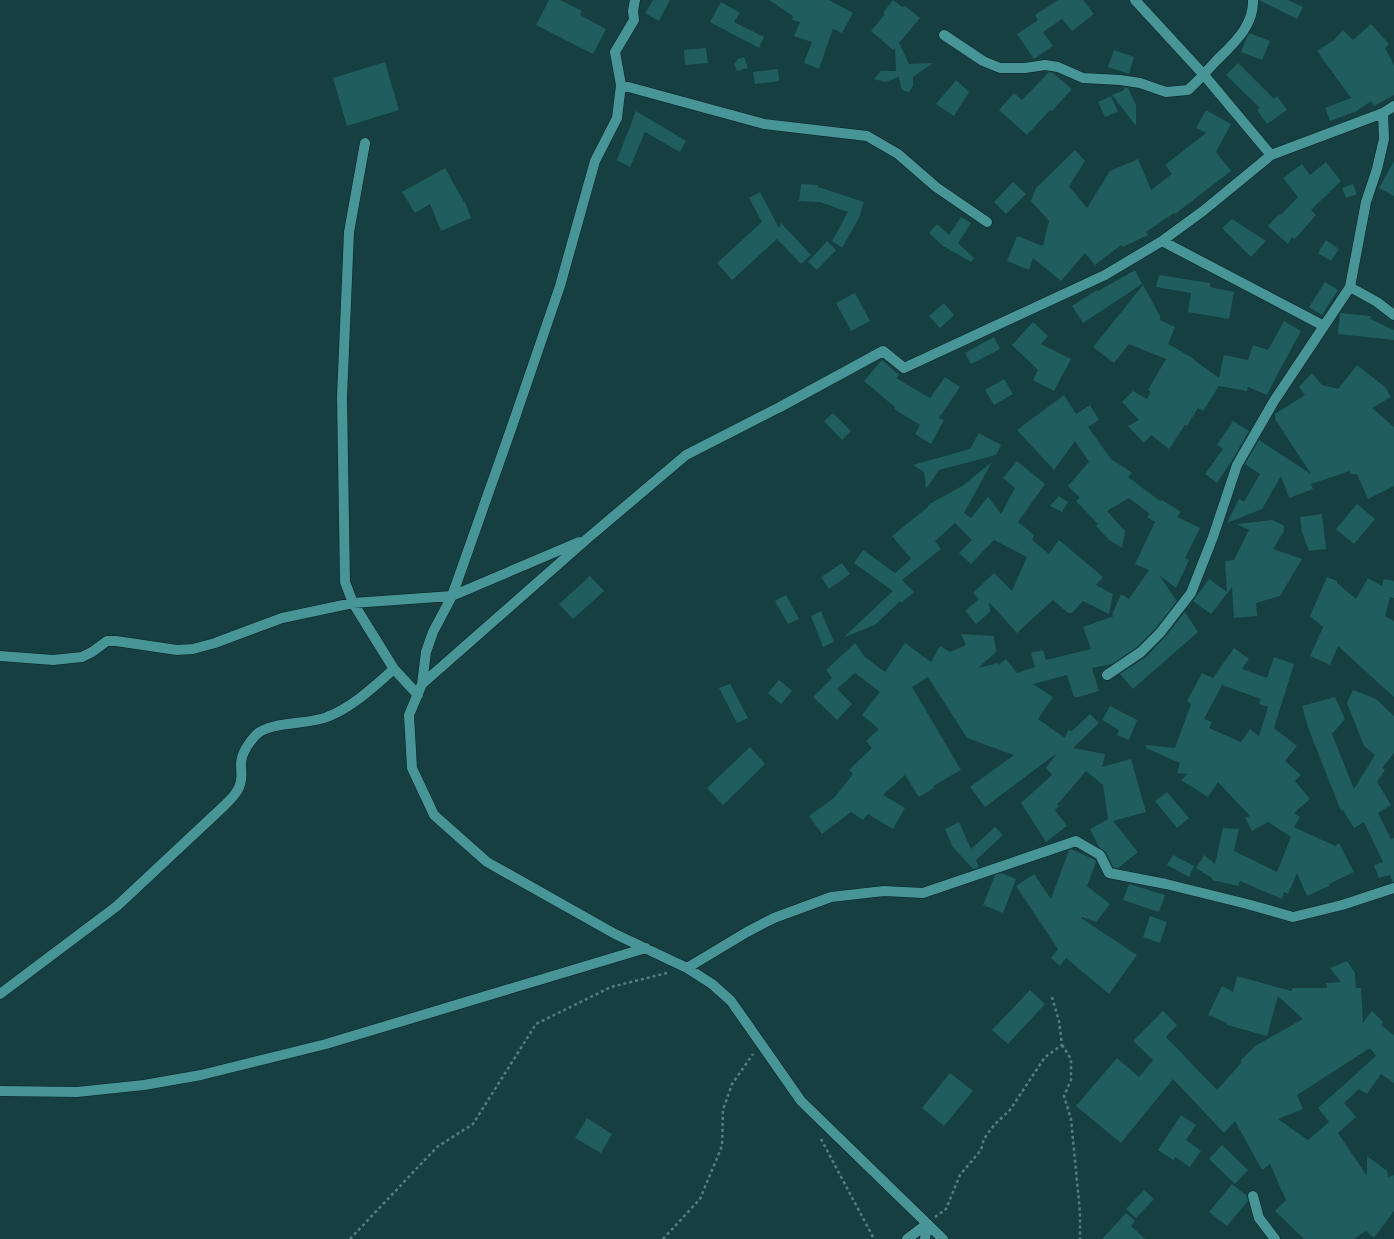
<svg xmlns="http://www.w3.org/2000/svg" width="1394" height="1239" viewBox="0 0 1394 1239" font-family="'Alegreya Sans',sans-serif">
	<style>
		.building { fill: #205d5f; fill-rule: evenodd }
		.lines { fill: none; stroke-linecap: round; stroke-linejoin: round }
		.minor-casing { stroke: #0b2425; stroke-width: 11 }
		.path { stroke: #567e80; stroke-width: 2.5; stroke-dasharray: 3 3; stroke-linecap: butt }
		.minor { stroke: #479597; stroke-width: 10 }
	</style>
	<rect width="100%" height="100%" fill="#153f41"/>
	<path class="building" d="M549,0h11l22,11 -2,4 26,14 -13,25 -57,-29z
		M653,0h17l-11,21 -14,-8z
		M769,0h60l24,13 -11,20 -9,-4 -14,40 -15,-6 8,-21 -18,-6 6,-14 -8,-2 1,-4z
		M893,0l9,7 3,-1 15,12 -21,25 10,21 24,-1 -20,14v9l-4,6 -5,-1 -3,-3 -2,-11 -14,5 -11,-3 7,-8h15l-1,-23 -2,2 -22,-19 14,-17 -2,-1z
		M1058,0h25l11,14 -22,17 -10,-12 -19,13 10,14 -19,13 -17,-25 21,-14 -3,-5z
		M1259,0h29l15,7 -6,12z
		M721,2l19,11 -6,9 30,15 -5,11 -49,-26z
		M1371,24l18,20 -4,4 9,17v30l-20,11 -3,-5 -17,12v-1l-24,9 -5,-13 26,-10 -34,-47 17,-11 9,-10 10,10z
		M1249,33l21,8 -8,19 -21,-8 5,-13z
		M706,48l2,15 -23,2 -1,-15z
		M1114,50l20,7 -5,17 -21,-7z
		M744,57l4,11 -11,3 -3,-7 4,-5z
		M385,62l14,48 -52,16 -14,-48z
		M1238,63l36,36 3,-3 10,14 -20,14 -10,-14 3,-2 -34,-33z
		M778,69l1,12 -24,3 -2,-12z
		M1049,72l4,1 19,16 -20,22 -2,-1 -23,25 -28,-25 15,-17 8,7z
		M956,80l13,12 -15,24 -18,-12z
		M1124,87l4,1 8,17v21l-24,-31 12,-5z
		M1111,96l7,16 -13,5 -7,-15z
		M1206,110l25,14 -15,28 15,19 -56,43 -1,-1 -28,19 2,3 -25,12 -2,-2 -26,20 -10,-12 -24,28 -28,-23 -4,12 -22,-9 10,-25 26,10 6,-25 -18,-20 5,-13 39,-38 10,11 -16,25 18,22 23,-37 28,-12 13,31 21,-16 -7,-9 41,-32 -10,-5z
		M636,111l50,30 -6,11 -35,-20 -15,35 -13,-7z
		M1394,161v35l-15,-8z
		M1326,162l15,19 -30,29 5,5 -21,24 -3,-2 -4,7 -20,-18 11,-12 2,1 17,-18 -15,-19 19,-14 8,11z
		M445,168l19,34h1l6,16 -30,13 -11,-27 -15,9 -13,-21z
		M1013,182l13,12 -20,20 -12,-12z
		M801,184l17,1v2l46,15 -5,16 -17,30 -10,-7 16,-29 -28,-10 -21,-1z
		M1353,184l4,10 -11,4 -4,-10z
		M760,192l19,36 2,-5 30,32 -10,9 -24,-25 -45,41 -15,-17 45,-41 -13,-24z
		M961,217l10,6 -13,20 16,15 -3,4 -28,-16 -14,-13 8,-9 12,11z
		M1232,219l34,22 -15,16 -29,-29z
		M1326,240l13,9 -8,12 -13,-8z
		M827,241l9,9 -19,20 -9,-8z
		M1135,270l7,14 -59,39 -11,-17 25,-16 1,1z
		M1159,275l51,8v4l24,5 -5,27 -41,-7 3,-19 -35,-6z
		M1325,282l13,8 -16,25 -13,-8z
		M1143,285l17,31v4l15,7 -7,17 26,15v1l25,18 5,-23 24,5 5,-15 15,5 16,-29 17,10 -24,44 -10,20 -19,-8 -1,4 -28,-5 -16,25 -5,-3 -11,18 -2,-1 -16,24 -18,-14 -7,8 -16,-17 11,-6 -17,-18 11,-11 14,8 4,-7 -3,-2 18,-31 -37,-15 -15,19 -21,-16z
		M855,293l15,28 -19,10 -15,-28z
		M944,303l10,12 -14,13 -11,-12z
		M1340,313l31,3 -1,3 24,11v10l-56,-6z
		M1033,322l15,14 -7,8 30,15 -17,32 -21,-11 5,-10 -26,-25z
		M994,337l6,12 -29,15 -6,-11z
		M882,360l17,15 -3,3 34,20 15,-21 15,10 -21,31 5,2 -13,24 -16,-10 5,-9 -26,-16 1,-2 -31,-26z
		M1357,365l28,22 6,10 -19,11 22,19v59l-26,13 -11,-25h-7v-3l-39,13 2,5 -24,9 -8,-22 -19,33 -35,14 12,-24 5,3 16,-28 -15,-10 14,-24 52,34 -36,-55v-5l30,-19 -6,-8 13,-14 10,12 16,4z
		M1004,379l9,15 -19,11 -9,-15z
		M1064,395l12,19 14,-9 9,15 -11,7 23,32 21,14 -4,4 32,24 2,-1 19,12 -4,5 23,11 -15,30 4,2 -13,28 -17,-13 18,26 -22,28 -18,18 -25,17 -20,4 7,23 -20,6h-5l-7,-22 -34,9 20,13 -15,22 27,19 3,-8 4,1 18,-17 9,9 -26,25 32,6 -3,13 29,-8 15,53 -33,9 25,31 -20,16 -5,-1 -7,-15 -7,-5 -9,-18 18,-10 -5,-34 -17,-14 -29,34 2,1 -4,4 12,16 -21,16 -25,-39 31,-28 -6,-7 11,-15 -72,54 -15,-20 44,-32 -47,-17 -39,-61 -16,10 49,83 -28,16 1,2 -15,9 -14,-22 -22,20 22,13 -12,21 -25,-15 -5,6 -12,-8 -29,22 -13,-18 25,-18 19,-24 -4,-4 23,-22 -6,-7 13,-12 -17,-14 18,-23 -25,-19 -18,16 15,15 -15,16 -24,-23 19,-19 -6,-8 29,-27 10,14 20,15 20,-29 26,19 9,-16 10,6 16,-7 -5,-11 33,2 2,16 -18,16 20,-5v2l8,-6 11,14 18,-6 -4,-14 12,-3 3,10 45,-11 -8,-22 31,-11 -2,-1 9,-21 8,5 20,-29 -14,-6 20,-42 -8,-5 3,-3 -21,-16 -22,13 18,20 -3,17 -13,-8 -13,-14 2,-2 -22,-23 4,-3 -12,-12 21,-24 -14,-21 -21,29 -37,-40z
		M833,413l18,18 -9,9 -18,-19z
		M1233,421l16,10 -18,31 -14,21 -12,-9 18,-25 -6,-4z
		M979,433l22,12 -5,10 -57,15 -13,19 -2,-17 -11,-7 57,-16z
		M1017,461l28,23 -27,38 16,13 -2,5 17,14 10,-14 44,37 -7,8 17,9 -4,20 -26,-13 -11,12h-4l-15,-13 -36,33 -28,-31 1,10 -14,12 -11,-13 14,-12 -6,-6 21,-20 18,18 15,-34 -33,-17 -23,24 -12,-11 13,-13 -17,-17 -20,18 6,8 -39,31 12,12 -13,11 -1,-2 -25,24 -30,12v-1l48,-45 -39,-28 9,-13 32,23 16,-14 -19,-23 36,-29v-2l34,-19 30,-24 -28,51 7,5 17,-21 13,17 14,-26 -12,-10z
		M1059,496l9,6 -6,10 -12,-6z
		M1357,504l18,15 -21,25 -18,-15z
		M1322,514l4,35 -17,2 -7,-19 -2,-15z
		M1273,520l11,6v5l-11,18 29,10 -22,37 -24,7 1,13 -23,2 -2,-31 -21,27 -18,-13 16,-22 18,13 -2,-31 9,-1 15,-30 -12,-6z
		M842,563l8,11 -21,15 -8,-12z
		M590,576l14,15 -31,28 -14,-15z
		M1327,577l10,4v2l19,16 12,-21 14,8 2,-7 10,2v17l-4,-1 -5,19 9,5v76l-56,-51 -8,19 -20,-9 13,-29 -13,-11z
		M786,595l13,24 -11,5 -13,-23z
		M821,611l13,31 -11,5 -12,-31z
		M1185,612l13,20 -65,57 -13,-15 26,-17 19,-20z
		M1234,648l15,11 -7,10 25,9 7,-21 20,7 -20,64 23,18 -12,15 16,14 -6,6 15,18 -16,14 6,4 -6,10 41,19 4,-3 15,29 -25,12v2l-22,10 -10,-23 -9,21 -4,-2 -2,7 -42,-18 -2,5 -26,-6v-2l-16,-10 8,-13 11,9 8,-36 16,1 -5,22 43,21 14,-35 -23,-15 -16,9 -7,-13 5,-2 -32,-34 -10,15 -27,-17 7,-6 -11,-1 3,-10 -34,-15v-3l29,3 16,-44 -4,-3 15,-28 11,5zM1222,685l39,14 -2,5 9,3 -9,29 -9,-7 -9,13 -32,-14 3,-6 -8,-3z
		M779,680l13,11 -11,13 -13,-11z
		M730,684l18,34 -11,5 -18,-35z
		M1353,690l23,9 18,17v37l-12,15 3,2 -8,12 14,23 -13,8 13,26 3,-1v44h-1l-3,-7 -11,3 -5,-13 9,-3 -19,-40 -10,6 -11,-18 -2,1 -32,-81 -7,-24 33,-9 10,22 -13,15 22,55 21,-34 -11,-9 -17,-43z
		M1110,706l27,14 -8,20 -12,-5 2,-5 -17,-10z
		M750,747l15,17 -42,41 -16,-17z
		M1167,792l22,26 -12,10 -22,-27z
		M959,822l12,27 24,-22 8,8 -27,25 3,7 -6,2 -21,-23 -7,-17z
		M1071,849l24,11 1,2 -9,24 23,18 -14,18 -14,-5 -1,1 56,37 -28,39 -43,-36 -6,8 -9,-8 7,-9 -42,-63 18,-12 17,25 18,-49z
		M1173,855l21,11 -5,11 -22,-12z
		M1001,873l15,6 -13,34 -20,-8 12,-30z
		M1129,884l36,11 -6,17 -36,-12z
		M1150,916l17,6 -7,21 -17,-6z
		M1347,961l8,12 1,15h5l2,35 4,-6 5,-6 11,11 -2,3 13,10v48l-13,-9 -14,20 -8,-5 -15,14 12,14 -18,16 29,43v-20l20,15 1,6 6,-2v36l-20,27 -8,-7 -12,8h-50l-29,-28 11,-11 -16,-36 -8,6 -27,-49 -11,12 -51,-54 -52,64 -45,-37 41,-48 22,19 14,-17 -20,-19 30,-30 14,14 -11,12 51,53 25,-28 -2,-1 15,-15 48,-27 -25,-23 -11,40 -40,-11v-2l-19,-8 14,-29 11,6 4,-16 54,15 2,-3h34l-1,-5 15,-1 -11,-14zM1370,1048l6,8 -58,52 11,14 -21,18 -30,-21 25,-10 -6,-14z
		M1030,990l15,14 -37,40 -16,-14z
		M950,1073l23,18 -29,35 -22,-18z
		M1181,1115l15,10 -10,15 15,11 -11,16 -15,-10 -2,3 -15,-10z
		M587,1118l25,16 -11,19 -26,-15z
		M1222,1145l26,25 -13,14 -26,-25z
		M1232,1184l15,12 1,5 -21,25 -18,-14z
		M1144,1190l10,9 -18,19 -10,-9z
		M1126,1213l9,8 -4,5 14,13h-43z"/>
	<g class="lines">
		<g class="minor-casing">
			<path id="minor" d="M1135,0l69,75 67,80 112,-42 11,-7
				M944,35l39,26 17,7h25l20,-3 13,2 25,11 37,2 20,3 26,9 22,-2c10,-9 19,-19 28,-29 17,-17 38,-35 37,-61
				M621,85l143,39 103,12 31,18 38,33 51,35
				M365,143l-16,89 -7,165 3,185 8,21 41,66 24,26
				M1162,241l162,85
				M1350,287l27,15 17,13
				M0,656l53,4 29,-3 10,-5 15,-11h9l61,9 16,-1 22,-6 67,-25 71,-15 99,-7 127,-54
				M1107,675l34,-23 19,-19 31,-40 22,-56 24,-72 37,-64 76,-114 16,-85 11,-33 7,-30 -1,-26
				M422,684l4,-32 7,-20 19,-36 58,-164 50,-146 35,-125 22,-43 4,-33 -6,-33 19,-32 -1,-9 2,-11
				M687,968l60,-36 27,-14 57,-21 53,-6 39,2 153,-52 24,14 9,18 57,11 81,20 46,13 49,-12 52,-17
				M0,994l117,-88 108,-101c7,-7 15,-15 16,-25 1,-5 0,-11 0,-16 0,-10 8,-22 15,-29 14,-14 52,-10 71,-18 26,-10 46,-30 67,-48
				M0,1091l77,1 67,-7 57,-10 125,-31 320,-96
				M1253,1196l6,22 16,21
				M907,1239l20,-15
				M925,1239l2,-15
				M943,1239l-142,-138 -70,-100 -19,-17 -25,-16 -72,-34 -128,-72 -53,-47 -22,-47 -3,-53 13,-31 166,-146 98,-83 94,-48 103,-56 21,17 201,-93 57,-34 41,-30 68,-56"/>
		</g>
		<path class="path" d="M1062,1045l9,14v21l-7,16 7,23 9,93v27
			M821,1139l53,100
			M935,1217l11,-8 14,-34 21,-25 3,-11 10,-14 16,-15 35,-53 17,-12 -3,-24 -8,-27
			M350,1239l87,-92 36,-23 63,-100 75,-37 56,-14
			M663,1239l37,-40 22,-53 1,-36 9,-26 21,-30"/>
		<use href="#minor" class="minor"/>
	</g>
</svg>
